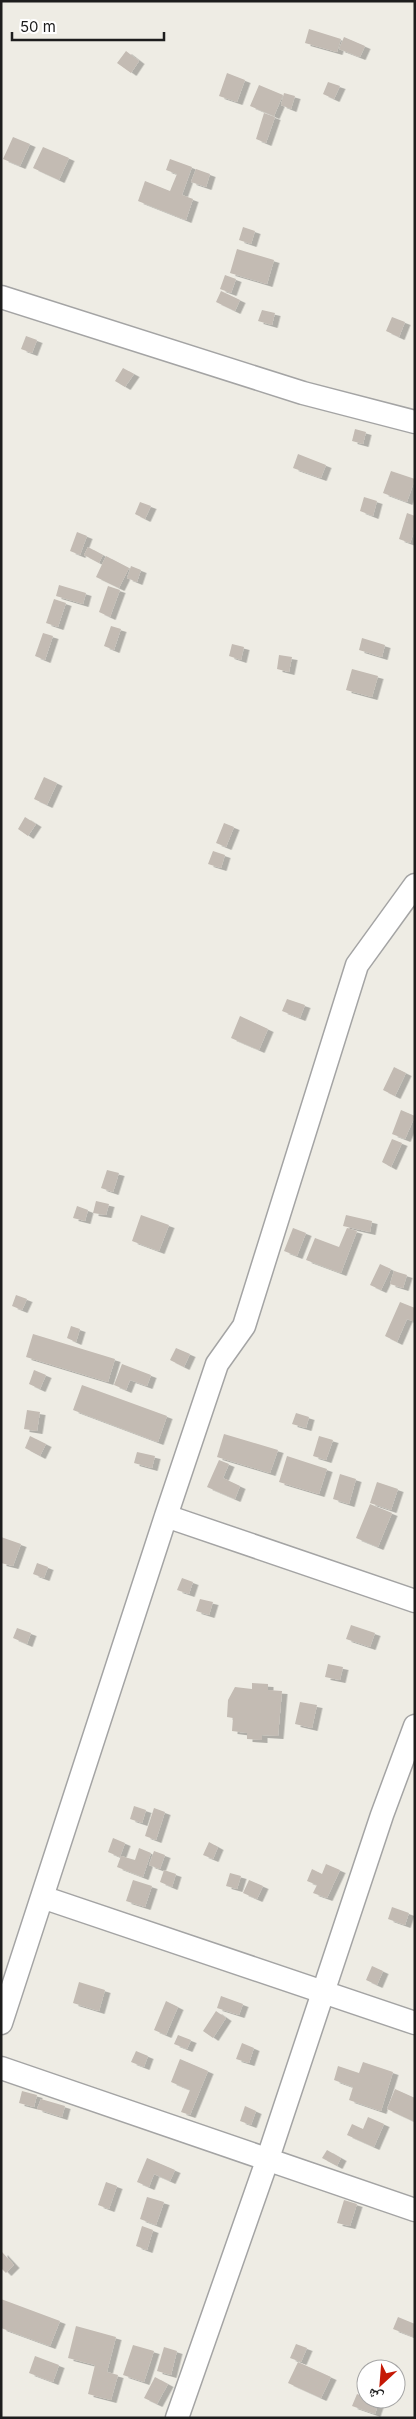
<svg xmlns="http://www.w3.org/2000/svg" width="416" height="2419" viewBox="0 0 416 2419" font-family="Inter,'Noto Naskh Arabic',sans-serif">
	<style>
		.building { fill: #c3bbb3; filter: url(#shadow) }
		.lines { fill: none; stroke-linecap: round; stroke-linejoin: round }
		.minor-casing { stroke: #a4a4a4; stroke-width: 25 }
		.minor { stroke: #fff; stroke-width: 22 }
	</style>
	<defs>
		<filter id="shadow"><feDropShadow dx="5.5" dy="3" stdDeviation="0" flood-color="#0004"/></filter>
	</defs>
	<rect width="100%" height="100%" fill="#eeece4"/>
	<path class="building" d="M309,29l32,10 -4,13 -32,-9z
		M344,37l21,9 -5,11 -21,-8z
		M126,51l13,10 -8,12 -14,-10z
		M227,73l18,7 -8,22 -18,-6z
		M328,82l12,4 -6,13 -11,-5z
		M259,85l24,10 -9,21 -24,-10z
		M284,93l11,3 -4,13 -10,-4z
		M264,113l11,4 -9,26 -10,-4z
		M13,137l17,7 -10,22 -17,-7z
		M43,147l26,11 -10,22 -26,-12z
		M170,159l22,8 -10,28 11,4 -7,21 -48,-19 7,-20 25,10 7,-17 -11,-4z
		M196,169l14,5 -4,13 -15,-5z
		M243,227l12,4 -4,13 -12,-4z
		M237,249l37,11 -7,24 -37,-11z
		M225,275l11,4 -5,14 -11,-4z
		M221,291l19,9 -5,11 -19,-9z
		M262,310l13,3 -3,12 -14,-4z
		M392,317l13,5 -6,15 -13,-6z
		M26,336l11,4 -5,13 -11,-4z
		M123,368l11,6 -9,13 -10,-6z
		M355,429l11,3 -3,12 -11,-3z
		M298,454l28,11 -5,13 -28,-10z
		M391,471l24,8 -8,23 -24,-9z
		M364,497l13,4 -4,15 -13,-5z
		M140,502l11,4 -6,13 -10,-5z
		M407,513l8,3v13l-5,14 -11,-4z
		M77,532l10,4 -7,19 -10,-4z
		M88,547l15,8 -4,8 -15,-8z
		M106,556l23,12 -10,20 -23,-11z
		M131,566l10,4 -4,12 -10,-4z
		M59,585l27,8 -3,11 -27,-8z
		M108,586l12,4 -10,27 -11,-5z
		M54,599l12,4 -8,24 -12,-4z
		M111,626l10,3 -7,21 -10,-4z
		M43,633l10,3 -8,24 -10,-4z
		M362,638l23,7 -3,12 -23,-7z
		M232,644l12,3 -3,13 -12,-4z
		M279,655l13,2 -3,15 -12,-3z
		M352,669l26,7 -6,21 -26,-7z
		M44,777l13,6 -10,22 -13,-6z
		M25,817l11,7 -8,12 -10,-7z
		M224,823l10,4 -8,20 -10,-4z
		M213,851l12,4 -4,13 -13,-4z
		M287,999l18,6 -5,13 -18,-7z
		M240,1016l28,13 -9,21 -28,-12z
		M394,1067l12,6 -11,23 -12,-6z
		M401,1110l14,6 -10,23 -13,-5z
		M392,1139l10,4 -11,24 -9,-5z
		M107,1170l12,3 -6,19 -12,-4z
		M96,1201l13,3 -3,11 -13,-2z
		M77,1206l11,4 -3,11 -12,-3z
		M141,1215l28,10 -10,26 -27,-10z
		M346,1215l26,6 -2,11 -27,-6z
		M293,1228l13,5 -9,23 -13,-5z
		M347,1228l10,3 -16,42 -35,-13 9,-22 24,9z
		M380,1264l11,5 -10,21 -11,-5z
		M394,1271l13,4 -4,13 -13,-4z
		M16,1295l11,4 -5,11 -10,-4z
		M400,1302l15,6v14l-8,-3 -10,23 -12,-6z
		M71,1326l9,3 -4,13 -9,-4z
		M33,1334l82,25 -7,23 -82,-25z
		M176,1348l14,6 -6,13 -14,-7z
		M122,1364l29,11 -4,11 -17,-6 -4,10 -12,-5z
		M34,1370l12,5 -6,14 -11,-5z
		M82,1385l85,31 -9,26 -85,-32z
		M27,1410l13,2 -3,19 -13,-2z
		M296,1413l13,4 -3,11 -14,-4z
		M224,1434l54,16 -8,23 -53,-16z
		M30,1436l16,8 -6,12 -15,-8z
		M319,1436l14,4 -7,20 -13,-4z
		M137,1452l18,4 -3,12 -18,-5z
		M287,1456l40,13 -8,25 -40,-12z
		M219,1460l10,4 -6,14 17,8 -5,13 -28,-12z
		M340,1474l16,5 -7,25 -16,-5z
		M377,1482l21,7 -7,21 -21,-7z
		M370,1504l22,9 -14,34 -22,-9z
		M1,1537l20,7 -8,22 -12,-3z
		M37,1563l11,4 -4,11 -11,-4z
		M182,1578l11,4 -4,12 -12,-4z
		M200,1599l13,3 -4,13 -13,-4z
		M351,1625l24,8 -5,14 -24,-8z
		M17,1628l14,5 -4,11 -14,-6z
		M328,1664l15,3 -3,13 -15,-3z
		M252,1683l16,1v6l14,1 -4,45 -16,-1v5l-15,-1v-6l-15,-2 1,-13 -6,-1 1,-17 7,-13 17,2z
		M300,1702l17,3 -5,23 -17,-4z
		M134,1806l12,4 -4,13 -12,-4z
		M154,1808l11,4 -9,28 -11,-4z
		M113,1838l12,5 -5,14 -12,-5z
		M209,1842l9,5 -5,12 -10,-4z
		M139,1848l12,5 -8,24 -26,-10 4,-11 14,4z
		M154,1851l11,4 -5,14 -11,-4z
		M326,1864l14,6 -13,28 -14,-5 4,-8 -10,-4 5,-12 10,5z
		M164,1870l12,4 -4,13 -12,-5z
		M230,1873l11,3 -4,13 -11,-3z
		M133,1880l19,6 -7,21 -19,-6z
		M249,1880l14,6 -6,13 -14,-6z
		M392,1907l17,6 -4,12 -17,-6z
		M372,1966l11,5 -6,14 -11,-5z
		M79,1982l26,8 -6,21 -26,-8z
		M221,1996l22,8 -4,11 -22,-7z
		M166,2001l12,6 -12,28 -12,-5z
		M216,2011l10,7 -13,20 -10,-7z
		M178,2035l13,5 -4,9 -13,-5z
		M242,2043l12,5 -5,15 -13,-4z
		M136,2051l12,5 -4,11 -13,-5z
		M180,2059l28,12 -18,44 -9,-3 9,-22 -19,-8z
		M363,2062l30,10 -12,39 -32,-11 4,-13 -19,-7 4,-14 21,7z
		M395,2089l20,9v24l-28,-13z
		M22,2091l15,4 -3,12 -15,-4z
		M41,2099l24,7 -3,11 -25,-8z
		M245,2106l11,5 -5,14 -11,-4z
		M368,2117l16,7 -10,23 -27,-12 5,-11 11,5z
		M327,2150l14,8 -4,8 -15,-8z
		M147,2158l28,12 -5,11 -16,-7 -5,13 -12,-5z
		M106,2182l11,4 -8,23 -11,-4z
		M147,2197l17,5 -8,23 -16,-6z
		M344,2200l13,4 -7,22 -13,-3z
		M142,2226l11,4 -6,20 -11,-4z
		M2,2252l12,13 -8,8 -5,-5z
		M1,2299l59,22 -10,25 -49,-18z
		M398,2317l17,7 -1,13 -21,-8z
		M76,2326l40,11 -9,35 11,3 -7,25 -23,-6 7,-29 -27,-7z
		M296,2344l11,4 -6,14 -11,-4z
		M133,2345l21,6 -10,31 -21,-7z
		M164,2347l13,4 -6,24 -14,-4z
		M35,2356l24,9 -6,17 -24,-9z
		M298,2362l33,15 -10,21 -33,-15z
		M155,2377l13,7 -11,20 -13,-6z
		M357,2394l22,8 -4,12 -23,-8z"/>
	<g class="lines">
		<g class="minor-casing">
			<path id="minor" d="M1,297l302,96 112,29
				M166,1516l51,-152 27,-38 113,-361 58,-80
				M42,1897l373,126
				M1,2023l165,-507 249,85
				M1,2068l414,142
				M177,2418l91,-260 114,-343 33,-89"/>
		</g>
		<use href="#minor" class="minor"/>
	</g>
	<rect width="416" height="2419" fill="none" stroke="#1d1d1d" stroke-width="5"/>
	<g transform="translate(381 2384) rotate(206)"><circle r="24" fill="#ffffff" stroke="#a5a5a5"/>
	<path d="M0-4L9 19L0 12L-9 19Z" fill="#c51805"/>
	<text y="-8" font-size="14" font-weight="bold" text-anchor="middle" fill="#1d1d1d">ش</text>
	</g>
	<path d="M12 32v8h152v-8" fill="none" stroke="#1d1d1d" stroke-width="2.5"/>
	<text x="20" y="32" font-size="15" fill="#1d1d1d" stroke="#ffffff" stroke-width="4" paint-order="stroke">50 m</text>
</svg>
